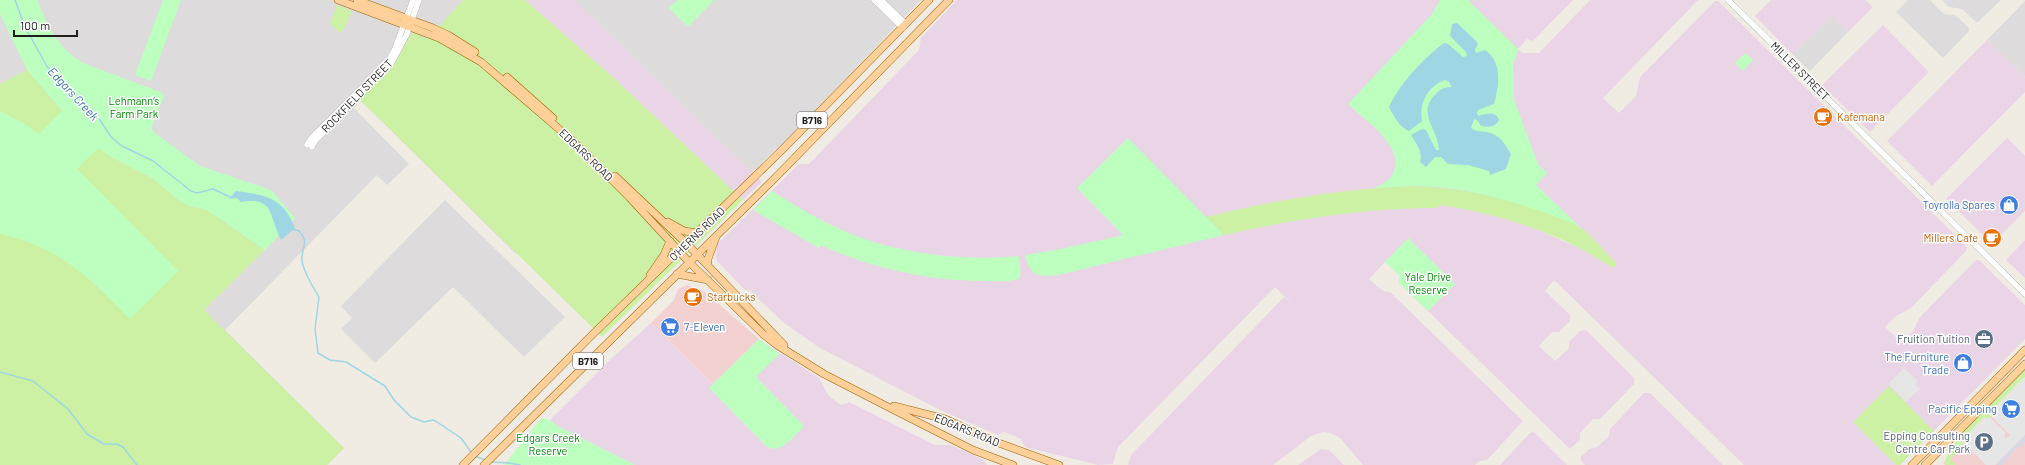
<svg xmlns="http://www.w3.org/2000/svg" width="2025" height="465" viewBox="0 0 2025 465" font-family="Barlow,sans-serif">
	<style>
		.residential { fill: #dddbdb }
		.commercial { fill: #f3d1d1 }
		.industrial { fill: #ead5e7; fill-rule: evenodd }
		.grass { fill: #ccf0a4 }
		.park { fill: #bcffbf }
		.parking { fill: #e6e6e6 }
		.plaza { fill: #d7d8e6 }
		.water { fill: #9fd6e3 }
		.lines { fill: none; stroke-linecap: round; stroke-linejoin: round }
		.stream { stroke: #9fd6e3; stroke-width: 1.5 }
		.minor-casing { stroke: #a5a5a5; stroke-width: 6 }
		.major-casing { stroke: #996100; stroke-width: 8 }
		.minor { stroke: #fff; stroke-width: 5.5 }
		.major { stroke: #ffd09a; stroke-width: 7 }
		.labels { text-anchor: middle; stroke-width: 3; stroke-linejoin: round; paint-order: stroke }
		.shield { fill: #fff; stroke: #626262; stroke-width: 1 }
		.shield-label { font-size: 10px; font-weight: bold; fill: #1e1e1e }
		.street-label { font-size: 11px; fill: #1e1e1e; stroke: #fff }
		.park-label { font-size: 11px; fill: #008907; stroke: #fff }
		.food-label { font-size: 11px; fill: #c56008; stroke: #fff; text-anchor: start }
		.shop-label { font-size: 11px; fill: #366cbe; stroke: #fff; text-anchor: end }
		.service-label { font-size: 11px; fill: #4e5e75; stroke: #fff; text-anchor: end }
		.water-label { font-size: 12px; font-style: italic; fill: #3c76a7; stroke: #fff }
	</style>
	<rect width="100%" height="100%" fill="#f0ece3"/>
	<path class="residential" d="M0,0h921l-144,150 -4,-3 2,3 -143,140 -117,-37 -154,-152 -7,7 55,56 -22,21 -10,-10 -152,155 119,118 -17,17h-327z
		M1908,0h22l14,14 11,1 14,13v3l-25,26 -3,-1 -45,-44z
		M1942,0h59l-23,22h-2l-14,-13 -13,-2z
		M2025,1v76l-38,-37z
		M1831,15l17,17 -38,39 -18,-17z
		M445,200l120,117 -41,40 -71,-70 -78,76 -34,-34 11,-11 -11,-12z"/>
	<path class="commercial" d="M687,285l17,6 55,48 -47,45 -61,-61 23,-23 4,-11z
		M2025,379v86h-80l-2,-2z"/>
	<path class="industrial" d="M525,0h49l188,182 -19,18 -127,-120z
		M957,0h616l-40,41 -6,-2 -9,10 5,4h16l51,-53h108l-95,98 16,15 17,-17 4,-19 75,-76h3l249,246 -1,4 -55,57 -15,8 -11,11 17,16 11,-12 7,-14 56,-57h3l46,45v34l-125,126h-156l-190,-185 -9,11 25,24v6l-11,11h-7l-13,14 16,15 14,-13v-6l11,-11 6,-1 48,48v6l-34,35h-7l-13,14v7l-10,9 -171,-166v-8l-14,-13 -16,17 14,12 7,1 133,129 -36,39 -8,1 -4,4h-112l-24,-28 -10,-4 -6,-1 -12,4 -38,29h-145l3,-10 153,-158 9,8 -18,-18 -157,160 -5,17 -15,1 -73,-18 -4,-8 -17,-7 -6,3 -58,-25 -120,-62 -36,-25 -35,-33h-4l-29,-30 1,-16 82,-80h10l110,-114 2,-12zM1127,139l79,78 -80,20 -48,-48zM1441,205l128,17 10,4 38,38 -96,-41 -50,-13z
		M1771,0h95l7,7 -25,25 -17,-16 -39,38 -37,-38z
		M1883,25l46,47 -59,60 -48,-47z
		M1987,40l38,37v15l-93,94 -45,-45z
		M2007,138l18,18v55l-33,33 -46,-45z
		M2025,240v38l-19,-18z
		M651,323l61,61 47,-45 60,39 10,18 12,9 8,-3 86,43h15l34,15 3,5h-352l-78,-39 -7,-6 62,-62z
		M1644,393h6l73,72h-138l-4,-4v-4l8,-8 8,-2 12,-11 1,-7z
		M1534,432l33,33h-67l30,-32z
		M1321,449l8,1 15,15h-46z"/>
	<path class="grass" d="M463,0h62l91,80 127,120 -141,137 -243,-238 33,-32 20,-35 16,7z
		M337,5l15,6 -8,18 -4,4 -10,-9z
		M27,70l55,65 27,21 43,22 40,29 13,2 60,41 -61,60 140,138 -17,17h-327v-381z
		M1412,186c51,2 121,14 166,40 11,6 29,28 39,38l-4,4c-15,-9 -30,-19 -46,-26 -41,-19 -82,-30 -127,-37l-3,3c-73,0 -142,11 -213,27l-18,-18c68,-17 136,-28 206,-31z
		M2025,368v9l-34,34 3,3 -7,6 -2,-2 -19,18 2,2 -7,8 7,7 -1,1 -6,-5 -11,10 6,6h-11c-2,-20 63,-79 80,-97z
		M1889,386l45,45 -34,34h-4l-43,-43z"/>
	<path class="park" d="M0,0h37c11,27 21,48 46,63l80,30 1,3 -13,32 5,6 44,32 71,24 24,28 -30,32 -60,-41 -13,-2 -11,-5 -29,-24 -43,-22 -11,-8 -21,21 101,102 -48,48c-43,-43 -69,-71 -130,-85v-123l25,13 14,10 23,-23 -35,-41 -27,-56z
		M163,0h18l-30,81 -16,-6z
		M678,0h35v1l-23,24h-4l-17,-17z
		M1440,0h28l50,49 -5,15 1,36 24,64 9,9 -11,12 43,41c-46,-19 -92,-34 -142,-39 -21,-2 -43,0 -64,1 9,-3 17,-7 21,-17 10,-25 -30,-52 -46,-67l84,-90z
		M1745,53l8,7 -10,11 -8,-8z
		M1128,138l96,97 -166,40c-21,2 -28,1 -33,-20l36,-6 62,-14 -46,-47z
		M772,191c23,15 47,29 72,40 49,22 121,31 174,25 2,8 4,14 1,23l-11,2c-65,2 -127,-8 -187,-36l-2,3 -66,-38z
		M1408,238l47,46 -27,27 -29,-28v-8l-14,-13z
		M759,339l21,15 -24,23 48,49c-10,10 -22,28 -37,21l-58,-59z
		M541,418l9,2 7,6 78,39h-131z"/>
	<path class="parking" d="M1904,368l14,13 -3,3 5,5 -14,13 -18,-18z
		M2025,377v58l-30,30h-9l-17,-17 -2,2 -6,-5 7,-6 -2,-3 18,-19 3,2 2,-2 17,16 -2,2 2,4 4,-4 -19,-19 3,-2 -3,-3z"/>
	<path class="plaza" d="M2025,435v6l-4,6 -5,1 -14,17h-6z"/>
	<path class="water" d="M1457,23l19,18 2,3 -3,5 1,4 9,-3c18,12 14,36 9,54l-16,6 -1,4 2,2c8,-3 17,-5 20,4 -4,8 -10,7 -18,6l-4,-6 -3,-1 -3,9c5,4 9,3 15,4 14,2 19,12 25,22l-5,15 -16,6 -1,-4 -21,-6 -20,-1 -7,-7h-6l-9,10 -6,-5c3,-11 -4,-18 -9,-27l11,-6 4,1 10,20h3c0,-19 -23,-37 -4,-55 5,-6 9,-8 17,-8l-3,-5 -4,-2c-18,6 -26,24 -23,41l-13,10c-9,-3 -16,-16 -20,-24 11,-24 34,-48 55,-64l4,1 15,13 4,-1 -1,-4 -16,-16 2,-12z
		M236,191c30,4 47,6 59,37l-14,12c-12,-23 -6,-44 -40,-38l-4,-4 -8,1z"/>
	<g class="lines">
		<path class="stream" d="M15,0l10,27 23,41 52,52 11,17 11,9 31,15 38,30 6,2 16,-4 17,8
			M292,229l7,2c11,12 2,16 3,29 1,10 12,29 17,37l-4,32 3,24 12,7 16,2 39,24 9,14 17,17 13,5 9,-2 4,2 24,16 10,14
			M0,372l33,9 35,28 19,25 17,10h13l6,3 14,18
			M475,456l10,4
			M492,462l17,1 11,2"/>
		<g class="minor-casing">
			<path id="minor" d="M874,0l29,28
				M881,0l25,24
				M1728,0l297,294
				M307,145l5,-8 75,-74 7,-12 19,-51
				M312,147l4,-7 76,-78 14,-26 13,-36"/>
		</g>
		<g class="major-casing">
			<path id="major" d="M338,0l101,38 42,24 92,79 57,57 59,64 74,72 14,11 47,29 70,36 79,40 40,15
				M357,0l76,28 15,7 27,17
				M507,77l46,41
				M615,176l72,68 97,101
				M668,222l16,9 14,2
				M708,265v-6l8,-22
				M677,274l31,6
				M650,275l14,-20 6,-14
				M894,406l51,13 51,23 63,23
				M463,465l128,-129 191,-186 147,-150
				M484,465l291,-287 174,-178
				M1912,465l113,-115
				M1925,465l100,-101"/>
		</g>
		<use href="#minor" class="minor"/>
		<use href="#major" class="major"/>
	</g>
	<defs>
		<g id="cafe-disc" transform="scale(1)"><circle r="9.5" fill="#e8710a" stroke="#fff"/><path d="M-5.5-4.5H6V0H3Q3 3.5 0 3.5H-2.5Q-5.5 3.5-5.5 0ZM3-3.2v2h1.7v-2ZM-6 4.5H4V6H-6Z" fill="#fff"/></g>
		<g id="shop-disc" transform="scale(1)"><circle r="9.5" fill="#3f7fe0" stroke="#fff"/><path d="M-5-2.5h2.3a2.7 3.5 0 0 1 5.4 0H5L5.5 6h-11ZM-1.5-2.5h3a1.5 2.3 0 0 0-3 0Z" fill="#fff"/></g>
		<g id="supermarket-disc" transform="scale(1)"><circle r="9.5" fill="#3f7fe0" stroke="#fff"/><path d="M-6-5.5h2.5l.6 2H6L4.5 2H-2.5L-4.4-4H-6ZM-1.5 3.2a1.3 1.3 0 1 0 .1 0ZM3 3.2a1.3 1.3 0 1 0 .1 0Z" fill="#fff"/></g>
		<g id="office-disc" transform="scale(1)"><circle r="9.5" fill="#5c6f8a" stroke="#fff"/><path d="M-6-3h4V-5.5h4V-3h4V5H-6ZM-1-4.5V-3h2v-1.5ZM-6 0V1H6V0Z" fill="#fff"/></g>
		<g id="parking-disc" transform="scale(1)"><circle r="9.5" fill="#5c6f8a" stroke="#fff"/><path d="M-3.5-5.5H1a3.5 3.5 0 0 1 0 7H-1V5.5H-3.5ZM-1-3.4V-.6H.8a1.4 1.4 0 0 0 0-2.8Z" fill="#fff"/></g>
	</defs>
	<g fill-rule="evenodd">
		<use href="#cafe-disc" x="1823" y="117"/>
		<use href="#shop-disc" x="2009" y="205"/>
		<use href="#cafe-disc" x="1992" y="238"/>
		<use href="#cafe-disc" x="693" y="297"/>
		<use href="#supermarket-disc" x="670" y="327"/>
		<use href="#office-disc" x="1984" y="339"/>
		<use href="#shop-disc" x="1963" y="363"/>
		<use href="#supermarket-disc" x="2011" y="409"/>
		<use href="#parking-disc" x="1984" y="442"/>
	</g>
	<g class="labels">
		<g class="shield">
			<rect x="797" y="112" width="30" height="16" rx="3"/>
			<rect x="573" y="353" width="30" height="16" rx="3"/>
		</g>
		<g class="shield-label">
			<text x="812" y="124">B716</text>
			<text x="588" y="365">B716</text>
		</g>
		<g class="street-label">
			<text transform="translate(1800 71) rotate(45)" y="4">MILLER STREET</text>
			<text transform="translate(357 96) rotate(-46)" y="4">ROCKFIELD STREET</text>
			<text transform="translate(586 155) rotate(44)" y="4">EDGARS ROAD</text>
			<text transform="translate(697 234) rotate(-44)" y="4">O'HERNS ROAD</text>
			<text transform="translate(967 430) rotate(22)" y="4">EDGARS ROAD</text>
		</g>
		<g class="park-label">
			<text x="134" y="105">Lehmann’s<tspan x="134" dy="13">Farm Park</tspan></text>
			<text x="1428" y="281">Yale Drive<tspan x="1428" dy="13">Reserve</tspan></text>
			<text x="548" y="442">Edgars Creek<tspan x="548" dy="13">Reserve</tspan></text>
		</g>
		<g class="food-label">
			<text x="1837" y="121">Kafemana</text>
			<text x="1978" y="242" text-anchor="end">Millers Cafe</text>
			<text x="707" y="301">Starbucks</text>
		</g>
		<g class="shop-label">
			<text x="1995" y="209">Toyrolla Spares</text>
			<text x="684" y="331" text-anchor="start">7-Eleven</text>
			<text x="1949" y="361">The Furniture<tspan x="1949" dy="13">Trade</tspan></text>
			<text x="1997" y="413">Pacific Epping</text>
		</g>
		<g class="service-label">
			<text x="1970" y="343">Fruition Tuition</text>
			<text x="1970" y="440">Epping Consulting<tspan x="1970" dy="13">Centre Car Park</tspan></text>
		</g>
		<g class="water-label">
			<text transform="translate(73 94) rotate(47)" y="4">Edgars Creek</text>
		</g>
	</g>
	<path d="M14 30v6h63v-6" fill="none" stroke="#1e1e1e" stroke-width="2"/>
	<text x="20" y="30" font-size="12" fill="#1e1e1e" stroke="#ffffff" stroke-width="3" paint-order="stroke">100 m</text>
</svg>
